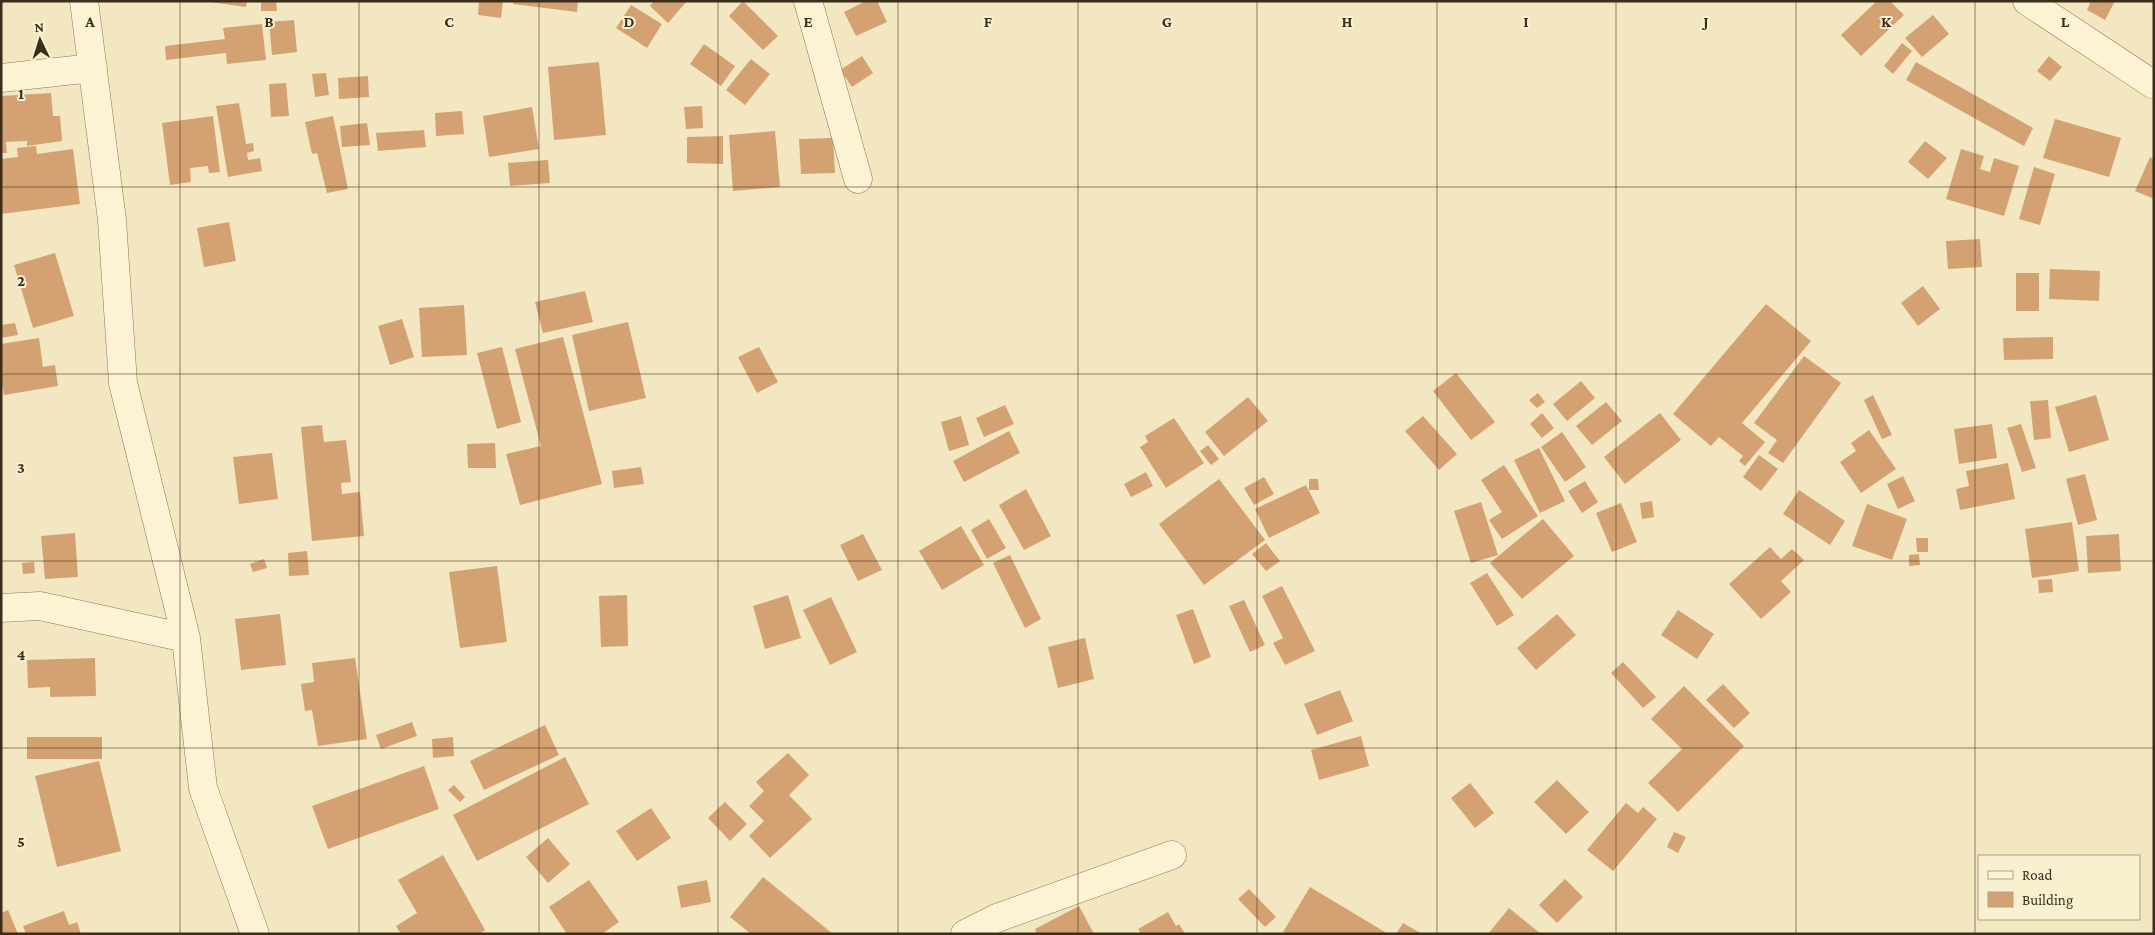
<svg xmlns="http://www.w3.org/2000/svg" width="2155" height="935" viewBox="0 0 2155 935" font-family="'Crimson Pro',serif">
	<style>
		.building { fill: #d4a272 }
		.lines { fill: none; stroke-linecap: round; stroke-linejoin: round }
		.minor-casing { stroke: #8d7756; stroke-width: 29 }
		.minor { stroke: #fcf3d4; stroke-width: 28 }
		.grid { fill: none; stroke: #3b2d1c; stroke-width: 1; stroke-opacity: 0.55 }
		.grid-label { font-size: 16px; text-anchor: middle; font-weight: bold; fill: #3b2d1c; stroke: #f9f0d0; stroke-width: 4; stroke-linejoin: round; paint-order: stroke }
	</style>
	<rect width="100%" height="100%" fill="#f2e7c0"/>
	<path class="building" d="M203,1h44l-1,6z
		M261,1h15l1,10h-16z
		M479,1h24l-2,17 -23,-3z
		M514,1h64l-1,11 -64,-8z
		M654,1h33l-19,22 -18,-17z
		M743,1l35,35 -15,14 -34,-34z
		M866,1h11l10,21 -31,14 -12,-24z
		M1877,1h13l14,14 -43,41 -20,-21z
		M2091,1h24l-10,19 -18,-10z
		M631,5l31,19 -15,24 -31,-20z
		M1933,15l16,19 -27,23 -17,-19z
		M294,20l3,32 -25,3 -3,-33z
		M262,24l4,36 -39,4 -1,-11 -60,7 -1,-14 60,-7 -2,-11z
		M1902,43l10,8 -19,23 -9,-8z
		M704,44l31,22 -14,20 -31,-22z
		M862,56l11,17 -21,14 -12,-17z
		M2049,56l13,11 -12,14 -13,-10z
		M751,59l19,15 -25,31 -19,-15z
		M599,62l7,73 -52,5 -6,-73z
		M1916,62l117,66 -9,18 -118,-66z
		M326,73l3,22 -14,2 -3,-23z
		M368,76l1,21 -30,2 -1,-21z
		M286,83l3,33 -18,1 -2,-33z
		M51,93l2,23h7l2,25 -35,5v-5l-21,1 1,11h-6v-57z
		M239,103l7,41 7,-1 1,8 -7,2 1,7 12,-2 2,13 -34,6 -12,-71z
		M702,106l1,22 -17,1 -2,-22z
		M532,107l7,42 -50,8 -6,-41z
		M462,111l2,23 -28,2 -1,-23z
		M213,116l7,56 -11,1 -1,-7 -18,2 1,14 -21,3 -8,-62z
		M333,116l15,73 -21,4 -10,-40 -5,1 -7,-32z
		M2055,119l66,19 -12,39 -66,-19z
		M367,123l3,22 -28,2 -2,-21z
		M424,130l2,17 -48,4 -2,-18z
		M775,131l5,56 -47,4 -4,-56z
		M723,136v28l-36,-1v-26z
		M833,138l2,35 -34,1 -2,-35z
		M1925,141l22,17 -19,21 -20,-17z
		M36,146l1,8 36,-5 7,55 -79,10v-55l17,-2 -1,-9z
		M1961,149l23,7 -4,13 10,3 4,-14 25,8 -15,50 -58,-17z
		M2150,157l4,2v40l-19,-8z
		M548,160l2,23 -40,3 -2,-23z
		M2034,167l21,7 -15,51 -21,-6z
		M229,222l7,39 -32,6 -7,-39z
		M1980,239l2,28 -34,2 -2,-28z
		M55,253l19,63 -41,12 -19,-63z
		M2050,269l50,2 -1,30 -50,-2z
		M2016,273h23v38h-23z
		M1923,286l17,23 -22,17 -17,-23z
		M585,291l8,31 -50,11 -8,-31z
		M1766,304l45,37 -69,82 23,19 -20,24 -6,-5 4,-5 -24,-19 -8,9 -38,-32z
		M464,305l3,50 -45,2 -3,-49z
		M402,319l12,38 -24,8 -12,-39z
		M628,322l18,76 -57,13 -17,-76z
		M15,323l3,12 -17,3v-13z
		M563,337l39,147 -82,21 -14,-51 35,-8 -26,-97z
		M2053,337v22l-49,1 -1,-22z
		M39,338l4,29 12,-2 3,21 -54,9 -3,-19v-32z
		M502,347l19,75 -24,7 -20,-76z
		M759,347l19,35 -21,11 -19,-36z
		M1804,356l37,27 -58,80 -15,-10 9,-13 -23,-17z
		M1456,373l39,49 -24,18 -38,-49z
		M1581,381l14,17 -28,23 -14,-17z
		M1538,393l7,9 -8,6 -8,-8z
		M1873,395l19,40 -10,4 -18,-39z
		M2096,395l13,45 -40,12 -14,-45z
		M1248,397l20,24 -44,35 -19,-24z
		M2048,400l3,38 -17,2 -4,-39z
		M1606,402l16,19 -30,24 -16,-19z
		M1005,405l9,19 -30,13 -8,-19z
		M1542,413l12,15 -12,10 -12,-14z
		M1660,413l21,27 -56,44 -21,-27z
		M961,416l8,29 -20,6 -8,-29z
		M1423,416l34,38 -18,16 -34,-39z
		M1174,418l30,45 -38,25 -26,-41 8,-5 -3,-6z
		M1992,424l5,34 -38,6 -5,-35z
		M2021,424l15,44 -14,4 -15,-44z
		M322,425l2,17 22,-2 5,42 -10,1 1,11 18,-2 4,44 -52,5 -11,-114z
		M1869,430l27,39 -35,24 -21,-31 16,-11 -5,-8z
		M1009,431l11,22 -56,29 -11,-21z
		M1562,432l24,35 -21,15 -24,-35z
		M495,443l1,25h-28l-1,-24z
		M1208,445l11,14 -8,6 -11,-14z
		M1539,448l26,53 -25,12 -26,-53z
		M272,453l6,46 -39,5 -6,-47z
		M1759,455l19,14 -17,22 -18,-14z
		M2008,463l7,36 -55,11 -4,-21 13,-3 -3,-15z
		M1504,465l34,51 -36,23 -13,-19 13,-8 -21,-32z
		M641,467l3,17 -30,4 -2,-17z
		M1146,472l7,14 -22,11 -7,-13z
		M2085,474l12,46 -19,5 -12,-46z
		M1903,476l12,25 -17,8 -11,-25z
		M1264,477l10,17 -20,11 -10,-17z
		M1219,479l46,61 -61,45 -45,-61z
		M1309,479h9l1,11h-10z
		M1585,481l13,21 -16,11 -14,-22z
		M1306,485l14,28 -51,25 -14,-29z
		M1026,489l25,47 -27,14 -25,-45z
		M1799,490l46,31 -15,24 -47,-31z
		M1652,501l2,16 -12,2 -2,-16z
		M1481,502l17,53 -27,8 -17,-52z
		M1621,503l16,39 -25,10 -16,-39z
		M1867,504l40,15 -15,41 -40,-14z
		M989,519l17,29 -19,11 -16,-29z
		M1543,519l31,37 -52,43 -32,-36z
		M2072,522l7,49 -47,7 -7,-49z
		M961,526l23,39 -42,25 -23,-39z
		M75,533l3,44 -33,2 -4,-43z
		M863,534l19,36 -24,11 -18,-36z
		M2119,534l2,37 -33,2 -2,-37z
		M1916,538h12v14h-11z
		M1266,543l14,18 -14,10 -14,-17z
		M1770,547l11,12 11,-10 12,11 -23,21 10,11 -30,27 -32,-35z
		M307,551l2,24 -20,1 -1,-23z
		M1919,554l1,11 -11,1v-11z
		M1010,555l31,64 -16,9 -32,-65z
		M264,559l3,9 -14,4 -3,-8z
		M34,562l1,11 -12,1 -1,-11z
		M497,566l10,76 -47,6 -11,-76z
		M1487,573l27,42 -17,11 -27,-43z
		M2052,579l1,13 -14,1 -1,-13z
		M1282,586l33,65 -30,14 -12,-22 10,-5 -21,-42z
		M627,595l1,51 -27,1 -2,-51z
		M788,595l13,43 -36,11 -12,-43z
		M831,597l26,55 -27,13 -27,-55z
		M1244,600l21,45 -15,7 -21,-46z
		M1193,609l18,48 -17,7 -18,-49z
		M1678,610l36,24 -17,25 -36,-24z
		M280,614l6,51 -45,5 -6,-51z
		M1557,614l19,21 -40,35 -19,-22z
		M1085,638l9,41 -36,9 -10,-41z
		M95,658l1,38 -46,1v-10l-22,1 -1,-28z
		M355,658l12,81 -49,7 -6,-36 -7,1 -4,-27 13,-2 -2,-19z
		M1623,662l33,35 -13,11 -32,-35z
		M1723,684l27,29 -16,15 -28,-28z
		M1684,686l60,60 -66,66 -30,-29 34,-34 -31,-30z
		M1340,690l13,31 -36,14 -13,-31z
		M412,722l5,14 -36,13 -5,-14z
		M545,725l14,30 -75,35 -14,-29z
		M1361,736l8,30 -50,14 -8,-30z
		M27,737h75v22h-75z
		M453,737l1,19 -21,2 -1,-19z
		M788,753l21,22 -20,20 23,24 -42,39 -21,-22 15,-15 -15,-15 15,-15 -8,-9z
		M565,757l24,47 -112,57 -24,-46z
		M99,761l22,90 -64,16 -22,-91z
		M424,766l15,43 -111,40 -16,-43z
		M1557,780l32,32 -23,22 -32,-32z
		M1470,783l24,30 -19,15 -24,-30z
		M454,785l11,12 -5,5 -12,-12z
		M725,802l22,22 -17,17 -22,-23z
		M1626,803l12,10 5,-6 14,12 -44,52 -26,-21z
		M651,808l20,30 -34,23 -21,-30z
		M1674,832l12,5 -8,16 -11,-6z
		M548,838l22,26 -22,19 -22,-26z
		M443,855l42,75 -6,4h-78l-5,-8 21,-13 -19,-33z
		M763,877l70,57h-82l-21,-17z
		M1565,879l18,18 -26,26 -18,-18z
		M589,880l30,42 -17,12h-35l-18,-27z
		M707,880l4,22 -30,6 -4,-22z
		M1310,887l75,45 -1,2h-97l-4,-2z
		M1249,889l27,28 -11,10 -27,-28z
		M1079,906l15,28h-57l-2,-5z
		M1509,908l32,26h-53z
		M8,910l10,24h-17v-21z
		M64,911l5,14 8,-3 4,12h-55l-3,-8z
		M1168,912l8,14 3,-2 6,10h-44l-3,-5z
		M1403,923l19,11h-26z"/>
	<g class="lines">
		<g class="minor-casing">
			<path id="minor" d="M84,1l28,219 11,163 63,255 17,150 52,146
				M808,1l50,178
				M2027,1l127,84
				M1,78l92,-10
				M1,608l39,-2 146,32
				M965,934l32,-16 175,-63"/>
		</g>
		<use href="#minor" class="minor"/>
	</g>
	<path class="grid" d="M180,1v933M359,1v933M539,1v933M718,1v933M898,1v933M1078,1v933M1257,1v933M1437,1v933M1616,1v933M1796,1v933M1975,1v933M1,187h2153M1,374h2153M1,561h2153M1,748h2153"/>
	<g class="grid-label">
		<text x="90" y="27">A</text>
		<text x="269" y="27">B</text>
		<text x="449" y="27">C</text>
		<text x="629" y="27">D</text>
		<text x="808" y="27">E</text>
		<text x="988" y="27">F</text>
		<text x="1167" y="27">G</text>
		<text x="1347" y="27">H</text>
		<text x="1526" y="27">I</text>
		<text x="1706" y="27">J</text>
		<text x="1886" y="27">K</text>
		<text x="2065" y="27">L</text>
		<text x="21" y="99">1</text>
		<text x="21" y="286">2</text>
		<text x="21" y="473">3</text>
		<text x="21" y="660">4</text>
		<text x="21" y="847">5</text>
	</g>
	<rect width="2155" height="935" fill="none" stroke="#3b2d1c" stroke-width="5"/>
	<rect x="1978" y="855" width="162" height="65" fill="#f9f0d0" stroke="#ada288"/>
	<rect x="1988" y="871" width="25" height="8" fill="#fcf3d4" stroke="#ada288"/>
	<text x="2022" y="880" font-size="15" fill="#3b2d1c">Road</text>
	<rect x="1988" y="892" width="25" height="15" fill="#d4a272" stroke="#ada288"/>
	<text x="2022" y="905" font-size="15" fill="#3b2d1c">Building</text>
	<g transform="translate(40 40) rotate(356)" stroke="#f9f0d0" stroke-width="4" paint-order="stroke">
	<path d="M0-4L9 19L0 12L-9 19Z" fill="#3b2d1c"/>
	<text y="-8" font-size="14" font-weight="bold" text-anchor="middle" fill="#3b2d1c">N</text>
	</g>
</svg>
